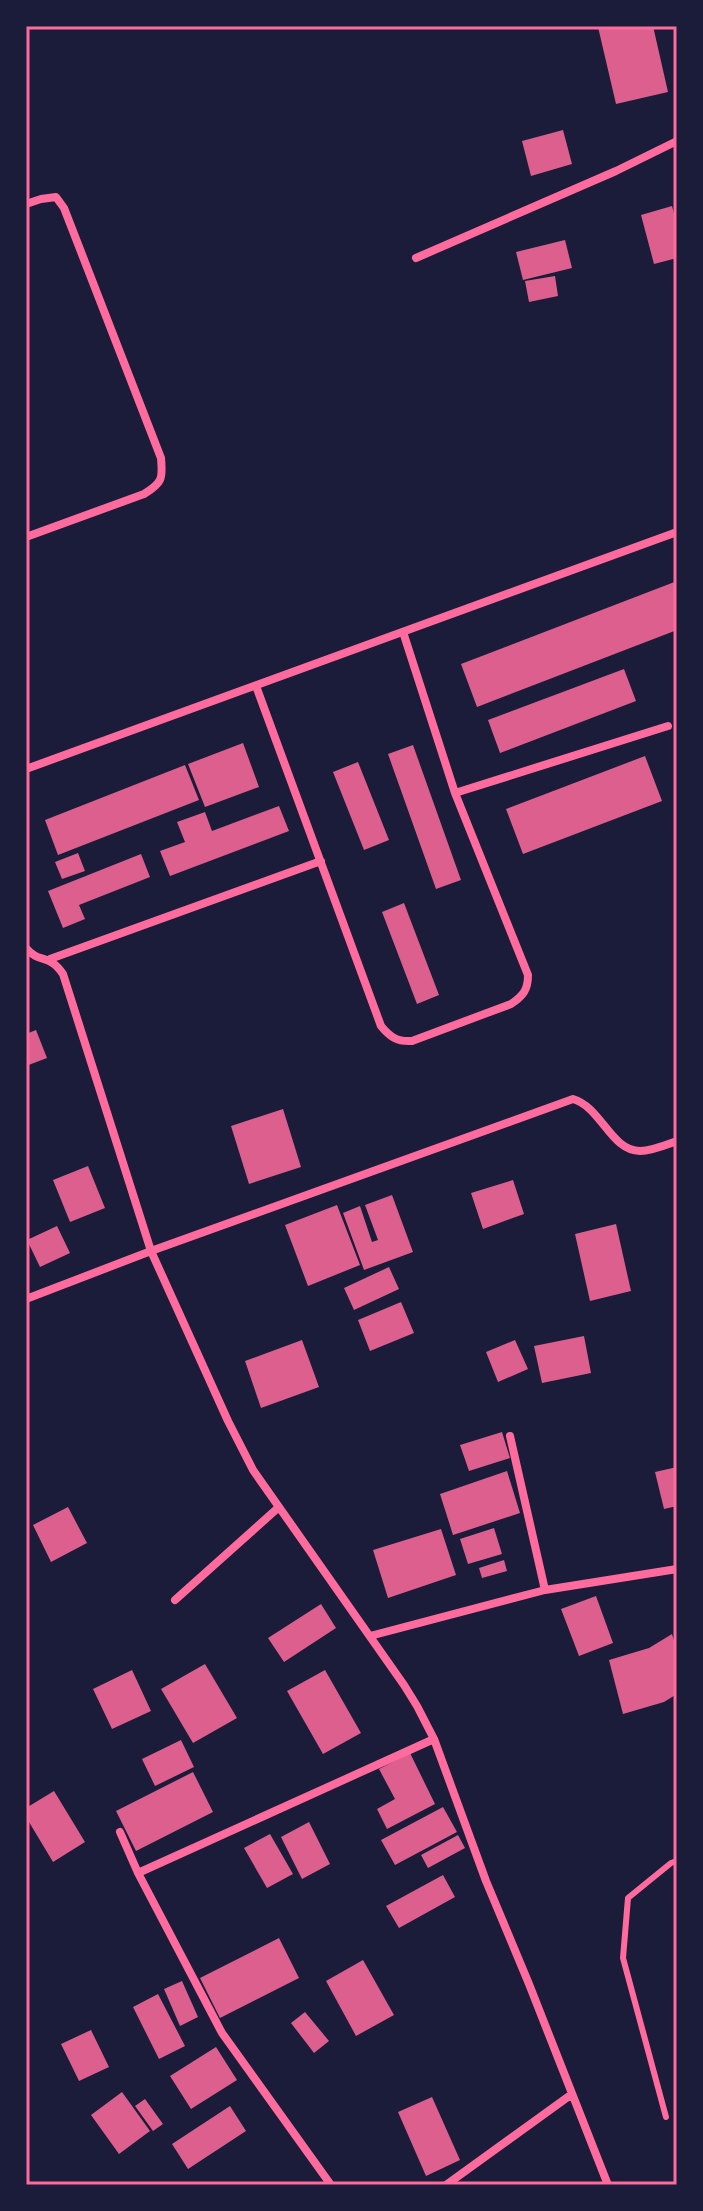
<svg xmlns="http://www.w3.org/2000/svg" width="703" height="2211" viewBox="0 0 703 2211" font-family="'Alegreya Sans',sans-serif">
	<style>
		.building { fill: #dd5f8e }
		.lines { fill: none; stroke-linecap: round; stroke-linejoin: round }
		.service { stroke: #ff6b9d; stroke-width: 6 }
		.minor { stroke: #ff6b9d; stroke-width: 8 }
		.neatline { fill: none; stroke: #ff6b9d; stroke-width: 3 }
	</style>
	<rect width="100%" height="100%" fill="#1b1b3a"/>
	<path class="building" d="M603,26h50l15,66 -52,12 -18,-77z
		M563,130l9,34 -41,12 -9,-35z
		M672,206l5,18v34l-23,6 -13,-49z
		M565,240l7,28 -49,12 -7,-28z
		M555,276l3,20 -29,6 -4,-21z
		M677,581v49l-200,77 -16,-43z
		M624,669l12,32 -136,52 -12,-33z
		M243,743l16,44 -54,20 -17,-43z
		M413,745l48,135 -25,9 -48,-135z
		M645,756l17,45 -139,53 -17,-45z
		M358,762l31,78 -25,10 -31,-78z
		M185,765l14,35 -141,55 -13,-35z
		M279,806l10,25 -119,45 -10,-25 25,-9 -8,-20 28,-10 7,19z
		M78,853l7,18 -23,8 -7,-17z
		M141,854l9,23 -71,28 6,14 -22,9 -15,-37z
		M404,903l35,92 -22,9 -35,-92z
		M36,1030l11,28 -21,8v-32z
		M283,1109l18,58 -52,17 -18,-58z
		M88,1166l17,42 -35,14 -17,-42z
		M513,1180l11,34 -41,15 -12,-36z
		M392,1195l21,57 -49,18 -21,-57 17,-7 12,36 6,-2 -13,-35z
		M337,1205l23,60 -52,21 -23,-61z
		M616,1224l15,67 -41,10 -15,-67z
		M57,1226l13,27 -30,14 -13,-27z
		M389,1267l10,22 -45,21 -10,-22z
		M401,1302l13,31 -44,18 -12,-31z
		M584,1336l7,37 -49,10 -8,-37z
		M302,1340l17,47 -58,21 -16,-47z
		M515,1340l13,29 -30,13 -12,-30z
		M502,1432l8,26 -41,13 -9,-26z
		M677,1467v39l-13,3 -9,-37z
		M507,1471l13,42 -67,22 -13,-41z
		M68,1507l19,36 -36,19 -18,-37z
		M494,1528l8,26 -34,10 -8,-25z
		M441,1529l15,46 -68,23 -15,-48z
		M504,1560l3,11 -25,7 -3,-10z
		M596,1596l17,47 -34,13 -18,-47z
		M321,1604l15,24 -52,34 -16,-24z
		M672,1634l5,17v43l-13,8 -41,12 -14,-54 40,-12z
		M205,1664l32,54 -44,25 -32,-54z
		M132,1670l19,41 -39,18 -19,-40z
		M325,1670l36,63 -38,21 -36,-63z
		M181,1740l13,27 -39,19 -13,-27z
		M410,1753l25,51 -48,25 -10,-20 18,-10 -16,-30z
		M193,1772l20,40 -77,39 -20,-40z
		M54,1791l31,51 -32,20 -27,-45v-9z
		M443,1807l14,25 -62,33 -14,-25z
		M309,1822l21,42 -28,15 -21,-42z
		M270,1834l23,40 -26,14 -23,-40z
		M458,1835l7,13 -37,20 -7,-13z
		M443,1875l12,22 -56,31 -13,-22z
		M279,1938l20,40 -79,40 -20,-40z
		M363,1960l31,55 -38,21 -30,-55z
		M182,1981l16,36 -18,9 -16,-37z
		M158,1994l27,52 -26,13 -26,-52z
		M305,2012l24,29 -15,12 -23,-30z
		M91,2030l18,37 -30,14 -18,-37z
		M216,2047l21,33 -46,29 -21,-33z
		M122,2092l28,39 -31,23 -28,-39z
		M432,2097l28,63 -34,16 -28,-64z
		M145,2099l18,25 -10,7 -18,-25z
		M230,2106l16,25 -58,38 -16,-25z"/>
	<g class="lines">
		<path class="service" d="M666,2117l-43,-159 5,-60 43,-35 6,-2"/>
		<path class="minor" d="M26,204l15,-5 15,-2 8,11 97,250c2,21 1,25 -17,36l-118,43
			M416,258l200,-87 61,-30
			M256,686l125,340c9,11 16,16 31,15l99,-37c12,-8 17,-14 17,-29l-73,-182 -52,-161
			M26,769l651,-237
			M455,793l213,-67
			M26,948c13,16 23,5 37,26l88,277 77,170 25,49 151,215 13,21 17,33 52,142 43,103 79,201
			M50,959l271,-98
			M26,1299l125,-48 422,-152c28,8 38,52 67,52 12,0 26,-6 37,-10
			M510,1436l35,154
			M175,1600l104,-93
			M370,1636l175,-46 132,-21
			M120,1832l18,41 84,160 109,152
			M138,1873l296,-134
			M446,2185l126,-91"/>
	</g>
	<rect width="703" height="2211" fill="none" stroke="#1b1b3a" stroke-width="56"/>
	<rect x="28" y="28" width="647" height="2155" class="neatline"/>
</svg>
